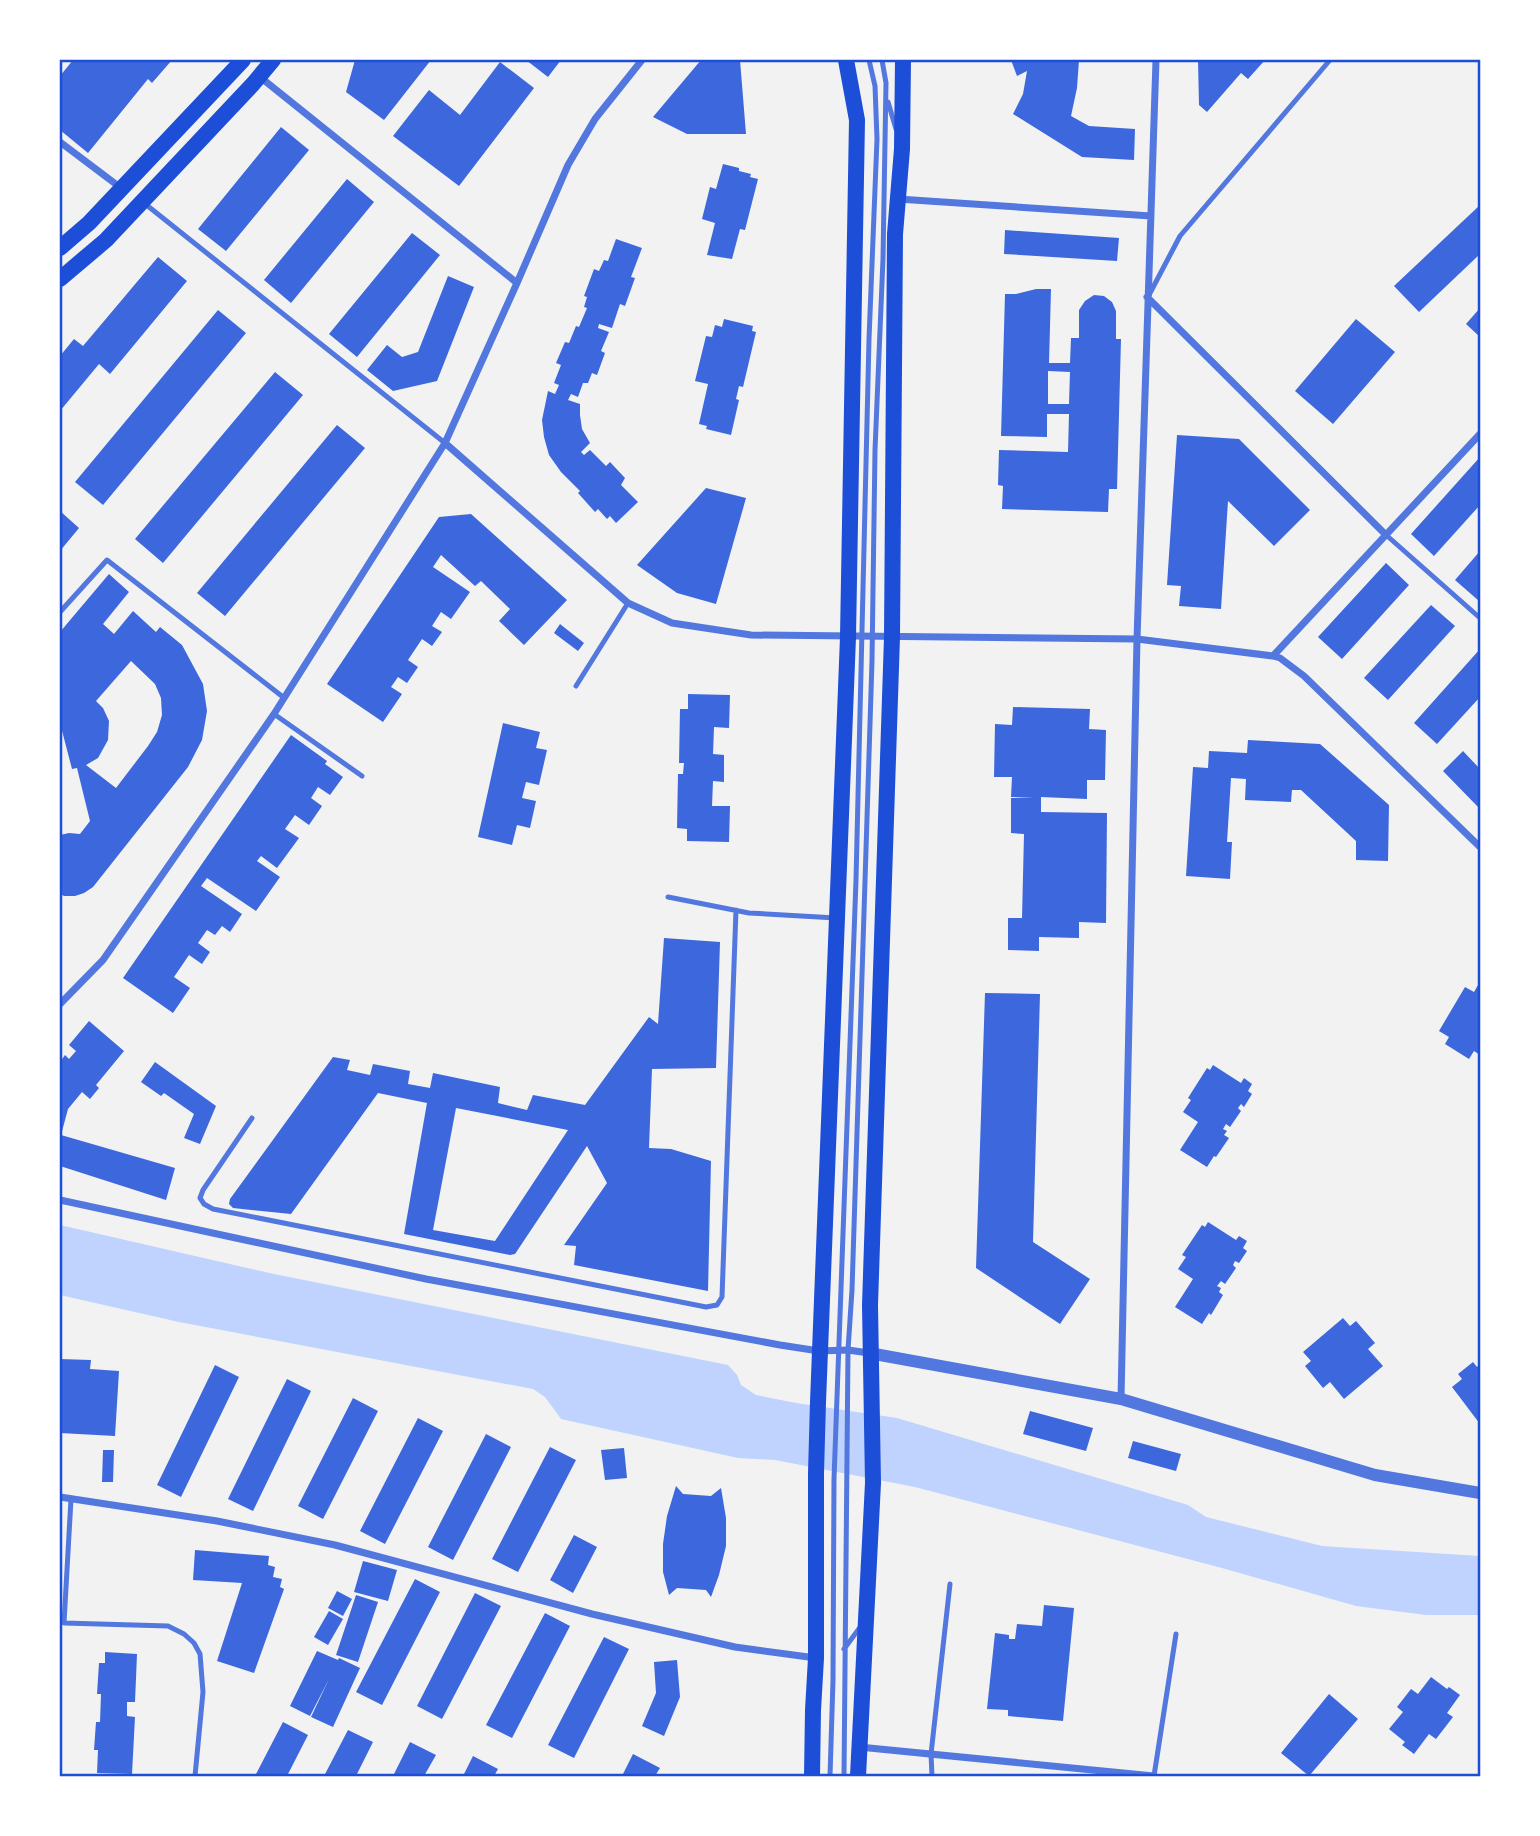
<svg xmlns="http://www.w3.org/2000/svg" width="1540" height="1836" viewBox="0 0 1540 1836" font-family="Jost,sans-serif">
	<style>
		.water { fill: #bfd3fe }
		.building { fill: #3d67dc; fill-rule: evenodd }
		.lines { fill: none; stroke-linecap: round; stroke-linejoin: round }
		.service { stroke: #5277de; stroke-width: 5 }
		.minor { stroke: #5277de; stroke-width: 7 }
		.tertiary { stroke: #5277de; stroke-width: 12 }
		.primary { stroke: #1d4ed8; stroke-width: 16 }
		.neatline { fill: none; stroke: #1d4ed8; stroke-width: 2.5 }
	</style>
	<rect width="100%" height="100%" fill="#f2f2f2"/>
	<path class="water" d="M60,1225l214,49 454,91 9,10 4,10 15,10 40,8 101,15 291,87 18,12 116,29 158,10v59h-54l-70,-9 -134,-38 -307,-81 -140,-27 -37,-2 -177,-39 -16,-22 -12,-8 -354,-67 -119,-27z"/>
	<path class="building" d="M73,60h99l-20,23 -4,-4 -60,74 -28,-23v-54z
		M355,60h76l-47,60 -38,-28z
		M526,60h35l-13,17z
		M701,60h39l6,74h-59l-34,-17z
		M1011,60h68l-2,28 -6,28 18,10 46,3 -1,31 -52,-3 -69,-43 10,-20 4,-23 -10,5z
		M1198,60h67l-17,19 -7,-6 -34,39 -8,-7z
		M500,62l34,26 -75,98 -66,-50 36,-46 31,25z
		M281,127l28,23 -83,101 -28,-22z
		M723,164l16,4v3l12,3 -1,3 8,2 -13,51 -5,-1 -8,30 -25,-4 8,-32 -13,-4 8,-32 6,2z
		M347,179l27,23 -83,101 -27,-23z
		M1480,205v49l-61,58 -25,-26z
		M1005,230l114,8 -2,23 -113,-7z
		M412,233l28,22 -83,102 -28,-23z
		M616,239l26,9 -11,29 4,1 -10,28 -5,-2 -8,24 -13,-4 -1,4 11,4 -8,19 4,2 -8,22 -5,-2 -4,10h-5l-5,14 -7,-3 -3,6 12,4v11l2,14 8,14 -9,9 3,3 6,-5 16,16 4,-4 15,16 -4,7 17,17 -22,21 -6,-7 -3,3 -9,-10 -3,3 -17,-19 2,-2 -19,-19 -12,-17 -5,-18 -2,-17 6,-29 7,3 4,-9 -5,-2 7,-18 -5,-2 9,-21 4,1 7,-17 3,1 8,-19 -3,-1 3,-10 -3,-1 10,-27 5,2 5,-11 4,1z
		M158,257l29,24 -77,93 -11,-10 -39,47v-55l14,-17 9,7z
		M448,276l26,11 -37,94 -44,10 -26,-21 20,-25 15,12 16,-5z
		M1036,289h15l-2,74h21l1,-25h8v-28l6,-9 9,-6 10,1 8,6 4,9v28h5l-4,150h-8l-1,23 -106,-3 1,-23 -5,-1 1,-35 69,2 1,-38h-22v23l-46,-1 4,-142h11zM1048,371l22,1 -1,32h-21z
		M1480,308v29l-14,-13z
		M218,310l28,23 -143,172 -28,-23z
		M724,319l29,7 -1,5 4,1 -13,55 -4,-1 -3,13 3,1 -8,35 -25,-6 1,-3 -8,-2 9,-40 -13,-3 11,-45 6,1 3,-12 7,2z
		M1356,319l39,33 -62,72 -38,-33z
		M275,372l28,23 -140,168 -28,-24z
		M337,425l28,23 -140,168 -28,-23z
		M1177,435l62,4 71,71 -36,36 -46,-45 -7,108 -42,-3 2,-20 -14,-1z
		M1480,457v48l-46,51 -23,-22z
		M706,488l40,10 -30,106 -39,-11 -40,-28z
		M60,511l19,17 -19,23z
		M471,514l96,86 -43,45 -25,-24 11,-12 -29,-28 -6,5 -34,-31 -8,12 37,25 -19,27 -10,-7 -9,14 10,6 -10,14 -10,-7 -14,21 10,7 -11,16 -9,-6 -7,10 11,7 -19,28 -56,-38 112,-167z
		M1480,551v48l-1,2 -24,-21z
		M1386,563l23,22 -67,74 -24,-22z
		M109,574l20,18 -26,32 11,10 19,-23 23,21 4,-5 22,18 21,39 4,27 -5,29 -14,27 -95,120 -9,6 -9,3h-11l-4,-2v-59l9,-2 11,1 10,-13 -13,-53 -5,1 -12,-46v-91zM131,661l24,23 6,14 1,17 -5,17 -9,14 -32,42 -30,-23 12,-7 10,-18 1,-19 -6,-13 -7,-7z
		M1431,605l24,21 -67,74 -24,-22z
		M560,624l24,19 -6,8 -24,-18z
		M1480,649v48l-43,47 -23,-21z
		M688,694l42,1 -1,33 -15,-1 -1,27 11,1v27l-11,-1 -1,25h18l-1,36 -42,-1v-12l-10,-1 1,-54h5l1,-11h-5l1,-54h8z
		M1013,707l77,2 -1,20 17,1 -1,50h-18v19l-46,-2v15l66,1 -1,110 -27,-1v16l-40,-1v14l-31,-1v-32h14l2,-84 -13,-1v-35h23l-23,-1 1,-20h-18l1,-53 17,1z
		M503,723l37,9 -4,16 11,2 -8,35 -13,-3 -4,16 14,3 -6,27 -13,-3 -5,20 -34,-8z
		M291,735l36,26 -2,3 18,13 -13,18 -12,-8 -7,11 11,8 -13,19 -14,-10 -10,14 14,9 -22,30 -16,-12 -4,5 23,16 -24,34 -49,-33 -6,8 41,28 -12,18 -8,-6 -7,9 -8,-5 -9,13 12,9 -8,12 -13,-9 -15,22 16,11 -17,25 -50,-35z
		M1248,740l72,4 69,61 -1,56 -32,-1v-19l-55,-51h-9l-1,12 -46,-2 1,-21 -15,-1 -4,64h5l-2,37 -44,-3 7,-109 15,1 1,-17 38,2z
		M1463,751l17,18v40l-37,-38z
		M664,938l56,4 -4,126 -64,1 -3,79 22,1 40,12 -3,130 -134,-26 2,-19 -12,-1 43,-62 -20,-37 -72,108 -5,1 -106,-21 23,-131 -49,-10 -87,121 -58,-6 -4,-4 1,-5 103,-142 17,3 -3,10 23,5 3,-11 37,7 -2,13 22,4 3,-15 67,14 -2,16 29,7 6,-15 52,10 64,-88 9,7zM456,1108l112,22 -73,111 -62,-11z
		M1478,985l2,1v69l-6,-4 -5,8 -24,-15 4,-7 -10,-6 26,-44 9,5z
		M985,993l55,1 -7,248 57,37 -30,45 -84,-56z
		M89,1021l35,30 -28,34 3,3 -9,11 -8,-7 -14,17 -7,26 114,33 -9,32 -106,-34v-104l5,-7 4,4 7,-8 -7,-6z
		M155,1062l61,44 -16,38 -16,-6 10,-24 -30,-21 -3,3 -20,-14z
		M1213,1065l28,18 3,-5 8,6 -4,7 4,3 -8,13 -3,-3 -3,4 3,3 -11,16 -4,-3 -3,5 4,2 -3,4 5,3 -13,19 -2,-1 -7,11 -27,-17 18,-28 -15,-10 8,-12 -3,-2 19,-30 3,2z
		M1208,1222l28,18 3,-4 8,5 -4,7 4,3 -8,12 -4,-2 -2,4 3,3 -11,16 -4,-3 -4,5 4,2 -2,4 4,3 -12,20 -2,-2 -7,11 -27,-17 18,-28 -15,-10 8,-12 -4,-2 20,-30 3,2z
		M1343,1318l7,8 6,-5 19,22 -7,6 15,17 -39,33 -14,-17 -7,6 -18,-22 6,-5 -8,-9z
		M60,1359l31,1 -1,9 29,2 -4,65 -55,-3z
		M1473,1362l4,5 3,-3v60l-28,-37 10,-8 -4,-5z
		M215,1365l24,12 -58,120 -24,-12z
		M287,1379l24,12 -58,120 -25,-12z
		M353,1398l25,13 -55,108 -25,-13z
		M1030,1411l63,17 -7,23 -63,-17z
		M418,1418l25,13 -58,113 -25,-13z
		M486,1434l25,13 -58,113 -25,-13z
		M1133,1441l48,13 -5,17 -48,-13z
		M550,1447l26,13 -58,112 -26,-13z
		M624,1448l3,30 -22,2 -4,-30z
		M103,1450h11l-1,32h-11z
		M676,1486l7,8 28,2 10,-8 5,30v28l-7,29 -8,22 -5,-7 -29,-2 -8,7 -6,-23v-28l4,-28z
		M574,1535l23,12 -24,46 -23,-13z
		M195,1550l74,6 -1,9 7,2 -2,10 9,2 -2,8 4,2 -30,84 -37,-12 25,-78 -49,-3z
		M363,1561l34,9 -9,31 -34,-9z
		M415,1579l25,13 -58,113 -26,-13z
		M337,1591l15,8 -9,17 -15,-8z
		M475,1593l26,13 -59,113 -25,-13z
		M356,1595l22,7 -20,60 -22,-7z
		M1044,1605l30,3 -11,113 -55,-5v-6l-21,-1 8,-76 14,2v4h6l2,-15 25,2z
		M329,1611l14,8 -15,26 -14,-8z
		M545,1613l25,13 -58,112 -26,-13z
		M604,1637l25,12 -55,109 -26,-13z
		M317,1651l21,9 1,-2 21,10 -27,59 -22,-10 18,-38 -19,37 -20,-10z
		M105,1652l32,2 -2,48h-8v14l8,1 -3,57 -35,-1 1,-23h-4l2,-28h4l1,-28h-4l2,-31h6z
		M677,1660l3,37 -16,39 -22,-10 14,-33 -2,-31z
		M1431,1677l16,12 2,-2 11,8 -13,18 6,4 -17,22 -7,-5 -15,20 -12,-9 3,-3 -16,-13 14,-17 -6,-5 14,-18 7,5z
		M1329,1694l29,25 -49,57 -28,-23z
		M283,1722l25,13 -21,41h-32z
		M348,1730l25,12 -17,34h-32z
		M410,1742l26,13 -12,21h-31z
		M633,1754l27,14 -5,8h-33z
		M473,1756l25,13 -4,7h-31z"/>
	<g class="lines">
		<path class="service" d="M888,102l8,27
			M144,203l301,240
			M1149,295l31,-59 150,-176
			M1385,534l95,84
			M60,612l47,-52 176,137
			M576,686l52,-83
			M274,714l88,62
			M668,897l81,16 87,5
			M252,1118l-49,72 -3,8 4,6 9,5 493,98 11,-2 5,-8 14,-387
			M71,1499l-7,124 104,3 16,8 10,9 6,11 3,38 -8,84
			M844,1649l17,-23
			M830,1776l3,-96 1,-201 22,-599 13,-541 8,-200 -2,-53 -6,-26
			M844,1776l4,-426 4,-60 20,-629 3,-211 8,-191 3,-176 -4,-23
			M932,1776l-1,-22 19,-170
			M1154,1776l22,-142"/>
		<path class="minor" d="M260,77l257,206
			M60,142l61,46
			M898,199l253,17
			M1147,297l238,237
			M445,443l183,160 44,20 79,12 386,4 136,17 7,2 24,18 176,171
			M1273,656l207,-222
			M60,1004l43,-44 171,-246 171,-271 72,-160 51,-118 27,-46 47,-59
			M60,1200l366,79 354,66 39,6 29,-1 21,3
			M1121,1399l16,-760 19,-579
			M60,1497l157,24 118,24 257,69 143,33 81,11
			M859,1747l295,29"/>
		<path class="tertiary" d="M869,1353l252,46 254,76 105,18"/>
		<path class="primary" d="M60,248l29,-25 154,-163
			M60,279l46,-39 147,-156 20,-24
			M812,1776l1,-66 3,-52v-185l2,-71 30,-765 9,-517 -11,-60
			M858,1776l15,-293 -3,-178 22,-668 3,-403 7,-85 1,-89"/>
	</g>
	<rect width="1540" height="1836" fill="none" stroke="#ffffff" stroke-width="122"/>
	<rect x="61" y="61" width="1418" height="1714" class="neatline"/>
</svg>
